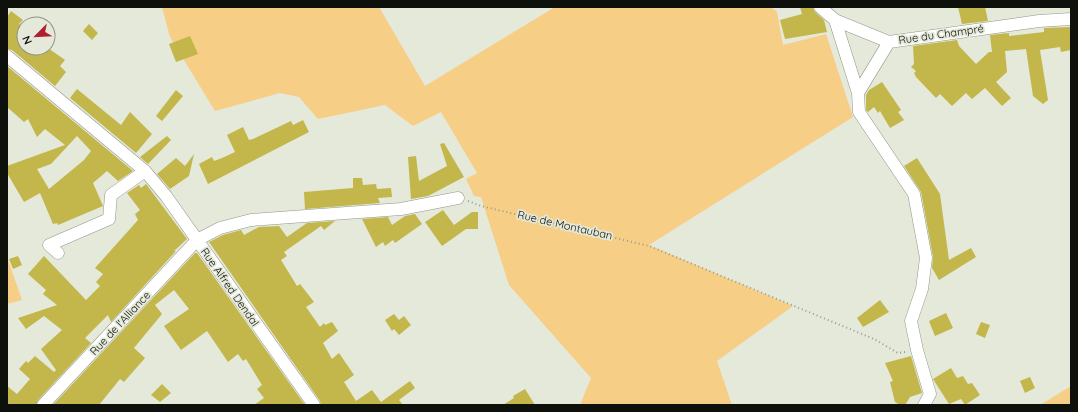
<svg xmlns="http://www.w3.org/2000/svg" width="1078" height="412" viewBox="0 0 1078 412" font-family="Quicksand,sans-serif">
	<style>
		.green { fill: #f6ce86 }
		.building { fill: #c3b64a; fill-rule: evenodd }
		.lines { fill: none; stroke-linecap: round; stroke-linejoin: round }
		.minor-casing { stroke: #929788; stroke-width: 13 }
		.path { stroke: #999d92; stroke-width: 2; stroke-dasharray: 1 3; stroke-linecap: butt }
		.minor { stroke: #fff; stroke-width: 12 }
		.labels { text-anchor: middle; stroke-width: 3.5; stroke-linejoin: round; paint-order: stroke }
		.street-label { font-size: 11px; fill: #0e100b; stroke: #e4e9da }
	</style>
	<rect width="100%" height="100%" fill="#e4e9da"/>
	<path class="green" d="M162,7h217l46,79 130,-79h216l6,5 6,33 43,-11 27,83 -204,128 144,61 -76,55 15,44h-152l11,-27 -82,-93 -28,-88 -7,-1 -8,-17 11,-6 -36,-61 -28,14 -28,-21 -67,14 -19,-22 -19,-4 -65,18 -45,-74z
		M7,257l15,43 -15,4z
		M1071,386v19h-31z"/>
	<path class="building" d="M800,7h13l2,5 9,8 3,12 -42,7 -5,-19 22,-6z
		M958,7h27l3,14 -26,3z
		M11,11l12,9 -4,4 5,5v19h24l17,12 -5,6 6,6 -11,14 -43,-36 -5,-1v-32z
		M89,24l9,9 -6,7 -9,-9z
		M1071,27v23l-10,2 -1,-5 -20,3 8,50 -5,4 -10,-8 -7,-47 -21,2 2,21 -11,10 15,16 -9,8 -17,-18 -13,11 -6,-6 -14,13 -12,-12 -4,4 -20,-21 -2,-4 2,-2 -5,-4 3,-3 -1,-18 44,-6 2,6 17,18 13,-12h3l-2,-17 19,-2v3l35,-4v-4z
		M190,36l8,18 -22,8 -7,-18z
		M7,66l126,105 -15,10 -11,-10 -14,12 10,23 -45,19 -1,-2 -4,1 -13,-31 -16,9 -17,-29v-7l58,-21 -20,-16 -8,8 -9,-18 -4,3 -17,-15zM77,136l14,15 -7,9 -35,29 -12,-20 14,-5z
		M882,82l19,28 -3,2 6,8 -14,8 -10,-17 -2,2 -4,-6 -6,5 -2,-2v-15l3,-5z
		M77,89l44,36 9,-13 22,22 -16,19 -66,-55z
		M176,90l7,6 -21,25 -6,-5z
		M303,120l6,12 -101,52 -9,-20 13,-7 2,4 8,-3 13,-6 -8,-17 16,-8 6,13 4,-1 38,-18 2,4z
		M167,136l4,4 -23,24 -8,-7z
		M444,143l20,34 -36,19 -17,3 -3,-42 8,-1 3,25 28,-15 -7,-22z
		M194,154l-5,22 -19,13 -13,-15 19,-16 9,8z
		M917,158l23,36 9,66 22,-12 5,9 -37,23 -7,-12 1,-11 -12,-65 -17,-26z
		M353,178h9l1,7 13,-1 1,5 14,-1 1,9 -14,1 2,5 -75,6 -1,-17 49,-4z
		M146,184l41,55 -13,12h2l-65,71 -3,-7 -23,23 6,5 -53,57 -2,5h-29v-19l10,8 13,-15 -11,-10 7,-8 2,2 7,-7 19,16 2,-2 -15,-21 21,-19 -18,-14 -18,13 -8,-11 39,-13 -14,-11 3,-4 -18,-16 16,-18 42,44 14,-14 -4,-4 7,-8 -8,-6 43,-48 -3,-6 5,-4 -13,-17 12,-8 2,3z
		M443,210l11,15 18,-13h6v17h-12l-24,17 -17,-24z
		M415,214l7,10 -27,19 -2,-3 -8,6 -2,-4 -7,5 -14,-28 26,-2 4,8 13,-9z
		M335,221l-11,9 -3,-4 -37,26 3,4 -6,4 16,26 3,-2 14,18 -8,5 14,20 4,-4 1,2 7,-3 6,9 -15,12 9,16 7,-6 15,22 -10,7 12,19 16,-11 9,12 29,-21 5,7 -16,12 4,5h-82l-1,-4 -111,-159 14,-7 18,-5 3,5 15,-8 20,-1 8,11 20,-14z
		M195,253h2l108,152h-51l10,-7 -7,-9 5,-4 -16,-26 -3,2 -5,-7 -10,8 -21,-31 -26,19 -17,-24 25,-17 -15,-19 -19,15 7,9 -28,34 11,10 -21,24 -4,-3 -21,26h-46z
		M18,256l4,9 -9,4 -4,-10z
		M880,300l9,12 -26,15 -6,-9z
		M946,313l7,15 -18,8 -6,-15z
		M394,314l5,6 5,-4 7,9 -12,10 -5,-6 -2,2 -7,-11z
		M981,322l9,3 -5,13 -9,-4z
		M911,356l11,37 -12,4 -5,8h-5l-5,-3 -5,-20 3,-1 -8,-18z
		M951,368l6,10 6,-2 5,8 4,-1 8,12 -15,10 -4,-6 -12,5 -16,-25z
		M1030,377l5,11 -10,5 -5,-12z
		M162,384l9,9 -11,9 -9,-7z
		M525,389l10,16h-32l11,-7 -1,-2z"/>
	<g class="lines">
		<g class="minor-casing">
			<path id="minor" d="M820,7l15,13 54,22 150,-21 32,-2
				M835,20l23,73
				M889,42l-31,51 1,19 55,82 12,64 -4,31 -11,32 6,29 13,44 -6,11
				M7,56l138,115 21,25 148,209
				M58,253l-9,-8 60,-26 2,-24 34,-24
				M43,405l154,-165 23,-12 31,-8 150,-11 57,-11"/>
		</g>
		<path class="path" d="M468,201l13,5 168,40 225,93 24,14 8,-1"/>
		<use href="#minor" class="minor"/>
	</g>
	<g class="labels">
		<g class="street-label">
			<text transform="translate(941 34) rotate(-8)" y="4">Rue du Champré</text>
			<text transform="translate(565 225) rotate(13)" y="4">Rue de Montauban</text>
			<text transform="translate(230 287) rotate(55)" y="4">Rue Alfred Dendal</text>
			<text transform="translate(120 323) rotate(-47)" y="4">Rue de l'Alliance</text>
		</g>
	</g>
	<rect width="1078" height="412" fill="none" stroke="#0e100b" stroke-width="16"/>
	<g transform="translate(36 36) rotate(246)"><circle r="19" fill="#e4e9da" stroke="#8e9287"/>
	<path d="M0-3L7 15L0 10L-7 15Z" fill="#b11e30"/>
	<text y="-6" font-size="11" font-weight="bold" text-anchor="middle" fill="#0e100b">N</text>
	</g>
</svg>
